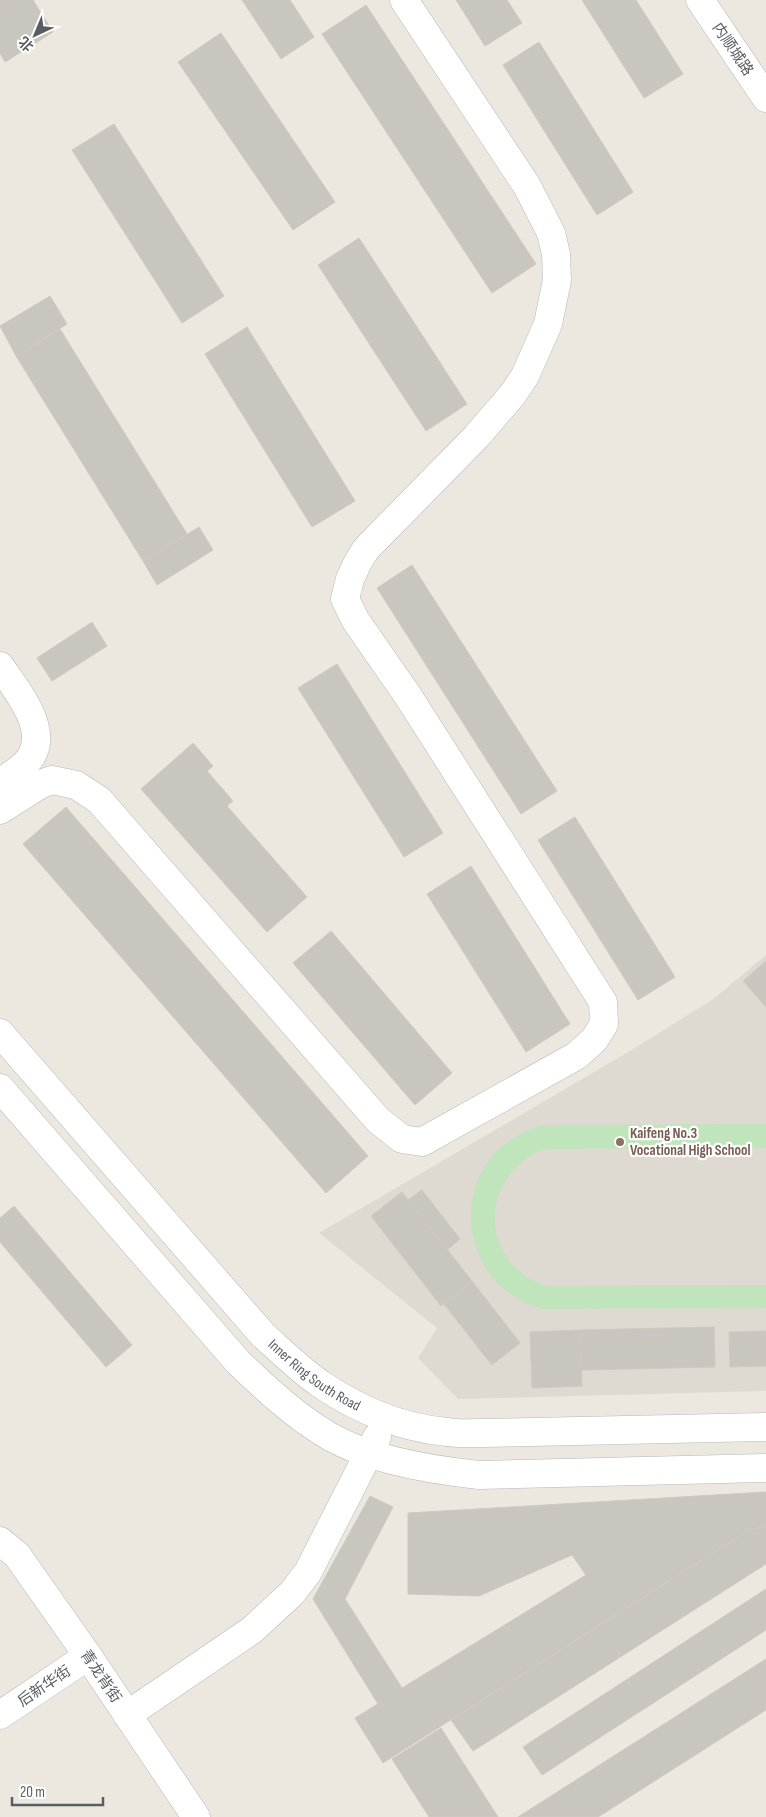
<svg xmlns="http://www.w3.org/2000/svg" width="766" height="1817" viewBox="0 0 766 1817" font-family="'Sofia Sans Condensed','Noto Sans SC',sans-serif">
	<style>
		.education { fill: #ded9d1 }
		.green { fill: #c0e4bb }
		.building { fill: #c9c5bf; stroke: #d0c9be }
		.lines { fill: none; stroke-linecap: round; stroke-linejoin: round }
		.minor-casing { stroke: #b3b7bb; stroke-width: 29 }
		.minor { stroke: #fff; stroke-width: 28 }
		.education-dot { fill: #8d6e63; stroke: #fff; stroke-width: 2 }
		.labels { text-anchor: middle; stroke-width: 4.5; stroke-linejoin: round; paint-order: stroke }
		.street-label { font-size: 15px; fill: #595d61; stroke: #fff }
		.education-label { font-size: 15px; font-weight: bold; fill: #785e54; stroke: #fff; text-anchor: start }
	</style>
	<rect width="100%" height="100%" fill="#ece8e0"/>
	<path class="education" d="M766,955v436l-308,8 -40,-41 19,-30 -118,-95 311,-182 82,-51z"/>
	<path class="green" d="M766,1124v24l-221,1c-52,19 -69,83 -26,122 8,7 18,11 28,15l219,-1v23l-224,1c-13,-5 -26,-10 -37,-19 -39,-32 -45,-92 -15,-131 13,-17 31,-26 51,-34z"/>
	<path class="building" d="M0,0h33l20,32 -48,30 -5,-9z
		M242,0h48l24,37 -33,22z
		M456,0h51l15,23 -37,23z
		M582,0h54l47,74 -39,24z
		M366,5l170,259 -44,29 -170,-259z
		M221,33l114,169 -42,28 -115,-168z
		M539,42l94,150 -36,23 -94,-150z
		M114,124l110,172 -42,27 -110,-173z
		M359,238l108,166 -41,27 -108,-166z
		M50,296l17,28 -51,32 -16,-30z
		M247,327l108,174 -43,26 -107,-173z
		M60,329l127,205 -44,27 -127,-205z
		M199,527l14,23 -56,35 -14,-24z
		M412,565l145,226 -36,23 -144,-226z
		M92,622l15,24 -55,35 -15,-23z
		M337,664l106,169 -39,24 -106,-169z
		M193,743l20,23 -6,5 26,30 -6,5 80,91 -40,35 -126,-143z
		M66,807l302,349 -42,37 -303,-349z
		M575,817l100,160 -37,23 -100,-160z
		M471,866l99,158 -44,28 -99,-158z
		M331,931l121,142 -37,32 -122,-142z
		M766,961v46l-23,-26z
		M422,1190l38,49 -13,11 -39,-50z
		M402,1192l70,89 -31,25 -70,-90z
		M14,1206l118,139 -26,22 -106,-125v-24z
		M472,1281l48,62 -28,22 -48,-61z
		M714,1327l1,40 -134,3 -1,-40z
		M580,1330l2,56 -50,2 -2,-56z
		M766,1331v35l-36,1 -1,-35z
		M766,1492v34l-17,4 -366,233 -28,-45 23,-14 -65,-105 57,-103 23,11 -48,92 57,89 184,-113 -14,-20 -93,41 -71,-2v-81z
		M766,1526v38l-293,187 -22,-31 298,-190z
		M766,1589v41l-224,145 -19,-28z
		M766,1659v51l-168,107h-80z
		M441,1728l57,89h-69l-37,-58z"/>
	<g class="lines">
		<g class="minor-casing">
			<g id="minor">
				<path d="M700,0l66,98"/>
				<path d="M0,666c17,25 55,69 25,98 -7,7 -17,13 -25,19"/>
				<path d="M0,810l41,-26 11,-4 24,5 23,15 279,320 24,19 20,3 154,-86 18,-16 10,-16 -1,-22 -195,-306 -52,-75 -11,-22 5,-20 8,-17 8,-13 110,-112 37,-43 12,-18 23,-52 9,-44 -1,-26 -5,-21 -24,-47 -123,-186"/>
				<path id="s1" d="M0,1033l263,302c19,17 38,36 59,50 37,25 81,43 125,47 11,2 23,1 35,1l284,-6"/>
				<path d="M0,1088l238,274c28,27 57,54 91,74 41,24 103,34 150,39l287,-7"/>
				<path d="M0,1541l17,14 71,101 108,161"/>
				<path d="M0,1715l88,-59"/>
				<path d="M127,1715l125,-85 40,-37 16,-21 69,-135"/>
			</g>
		</g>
		<use href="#minor" class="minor"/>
	</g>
	<circle class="education-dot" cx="620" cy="1142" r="5"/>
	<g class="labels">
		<g class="street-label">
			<text transform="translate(733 49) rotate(56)" y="5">内顺城路</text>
			<text dy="5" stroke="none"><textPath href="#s1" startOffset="466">Inner Ring South Road</textPath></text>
			<text transform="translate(101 1676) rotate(56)" y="5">青龙背街</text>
			<text transform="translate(44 1686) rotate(-34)" y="5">后新华街</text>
		</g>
		<g class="education-label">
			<text x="630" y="1138">Kaifeng No.3<tspan x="630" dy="17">Vocational High School</tspan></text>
		</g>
	</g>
	<g transform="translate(35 35) rotate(224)" stroke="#ffffff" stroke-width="4" paint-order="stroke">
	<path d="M0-4L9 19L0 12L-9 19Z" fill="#595d61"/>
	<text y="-8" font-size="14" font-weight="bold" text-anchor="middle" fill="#595d61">北</text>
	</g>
	<path d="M12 1797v8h91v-8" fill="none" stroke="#595d61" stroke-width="2.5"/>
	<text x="20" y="1797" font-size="15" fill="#595d61" stroke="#ffffff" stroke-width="4" paint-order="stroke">20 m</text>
</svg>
